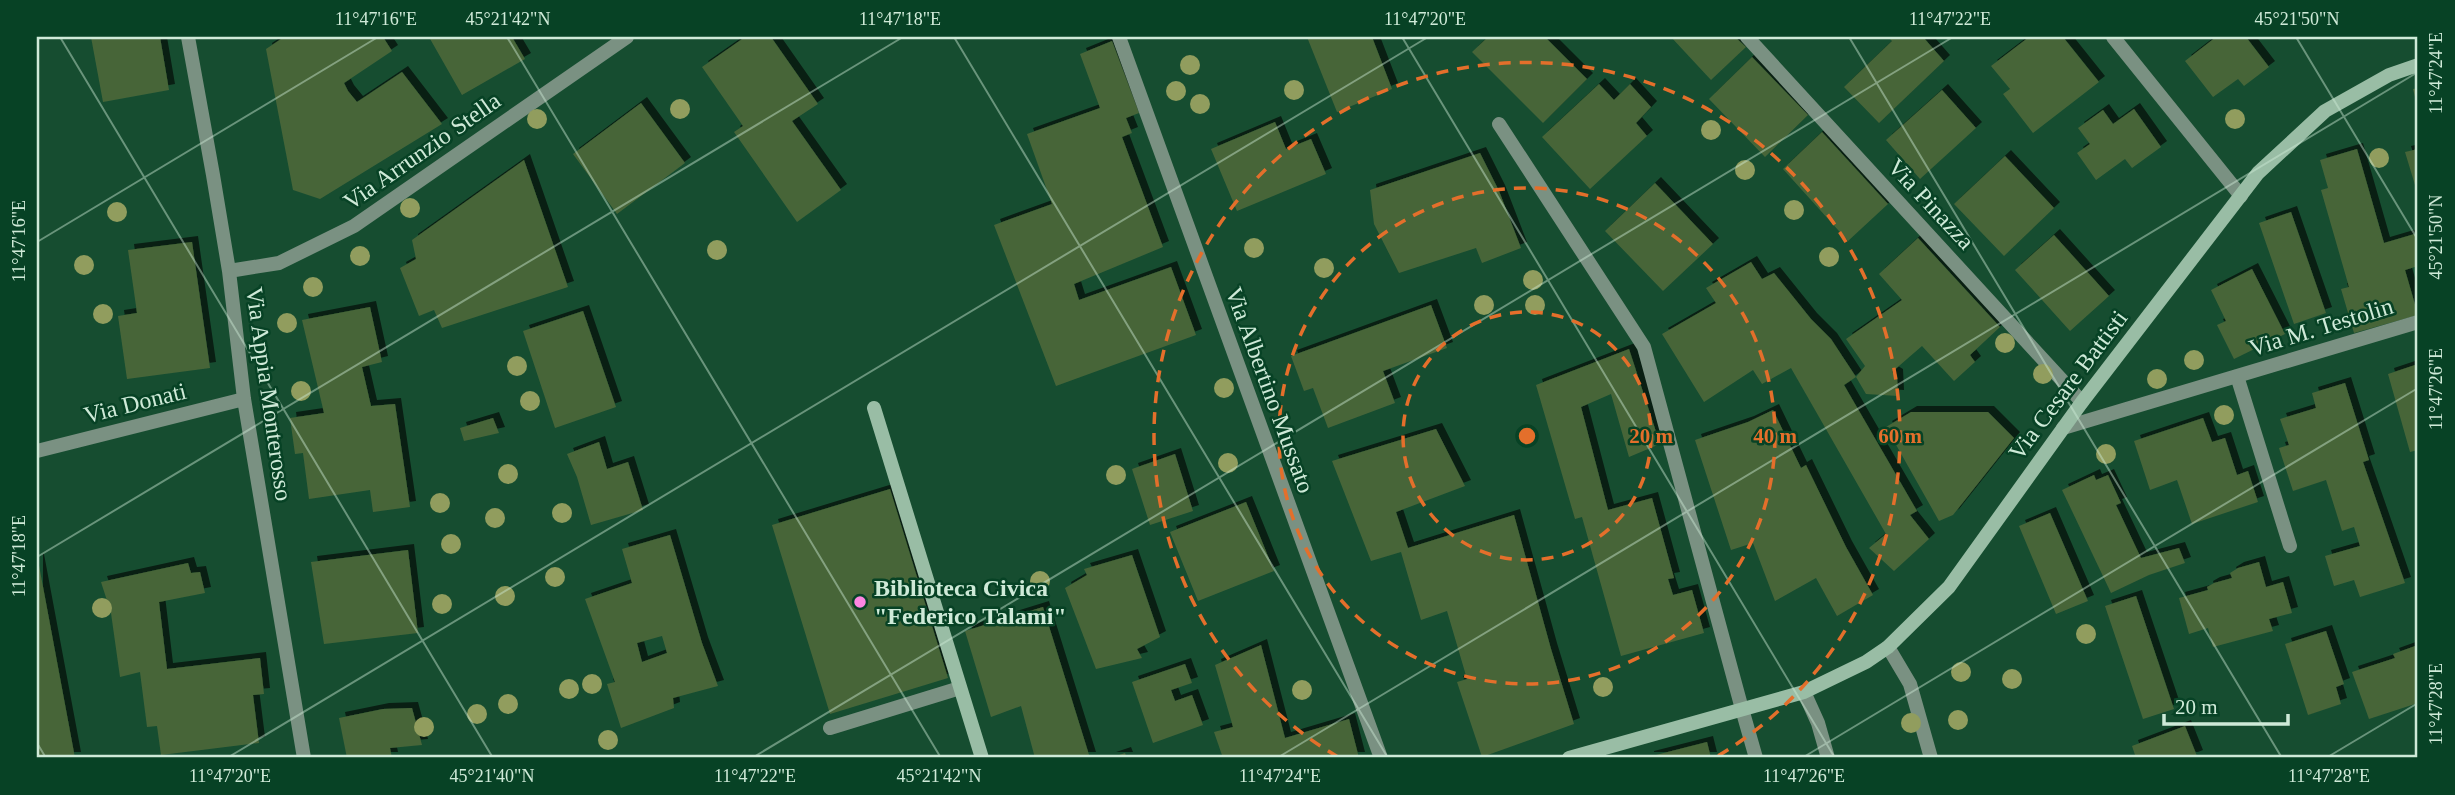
<svg xmlns="http://www.w3.org/2000/svg" width="2455" height="795" viewBox="0 0 2455 795" font-family="Georgia,serif">
	<style>
		.building { fill: #476539; fill-rule: evenodd; filter: url(#shadow) }
		.lines { fill: none; stroke-linecap: round; stroke-linejoin: round }
		.lane { stroke: #7a9182; stroke-width: 14 }
		.street { stroke: #7a9182; stroke-width: 14 }
		.secondary { stroke: #99bda5; stroke-width: 14 }
		.tree { fill: #919d5e }
		.ticks { fill: none; stroke: #cfead8; stroke-width: 2; stroke-opacity: 0.45 }
		.ring { fill: none; stroke: #e46f2b; stroke-width: 3.5; stroke-dasharray: 12 9 }
		.poi-dot { fill: #fd86e2; stroke: #074225; stroke-width: 2.5 }
		.labels { text-anchor: middle; stroke-width: 5; stroke-linejoin: round; paint-order: stroke }
		.street-label { font-size: 24px; fill: #cfead8; stroke: #074225 }
		.poi-label { font-size: 24px; font-weight: bold; fill: #cfead8; stroke: #074225; text-anchor: start }
		.centre { fill: #e46f2b; stroke: #074225; stroke-width: 3.5 }
		.ring-label { font-size: 21px; text-anchor: middle; font-weight: bold; fill: #e46f2b; stroke: #074225; stroke-width: 5; stroke-linejoin: round; paint-order: stroke }
		.neatline { fill: none; stroke: #cfead8; stroke-width: 2.5 }
		.ticks-label { font-size: 18px; text-anchor: middle; fill: #cfead8 }
	</style>
	<defs>
		<filter id="shadow"><feDropShadow dx="6" dy="-6" stdDeviation="0" flood-color="#0009"/></filter>
	</defs>
	<rect width="100%" height="100%" fill="#164d30"/>
	<path class="building" d="M91,37h69l9,53 -66,12z
		M284,37h99l9,14 -48,32 4,8 9,11 45,-30 40,52 -122,75 -27,-9 -27,-141z
		M429,37h83l13,22 -63,36z
		M745,37h26l47,67 -26,17 49,69 -44,32 -63,-90 9,-6 -41,-59z
		M1307,37h65l20,52 -55,23z
		M1488,37h57l42,42 -44,44 -71,-71z
		M1671,37h64l11,10 -35,33z
		M1888,37h35l21,24 -65,62 -35,-36 48,-46z
		M2029,37h34l36,45 -66,51 -30,-39 7,-5 -19,-23z
		M2216,37h30l23,30 -25,19 -6,-7 -25,18 -28,-36z
		M1112,41l27,72 -13,5 6,15 -10,4 41,110 -89,37 5,16 92,-33 25,68 -140,51 -62,-161 58,-21 -25,-70 73,-26 -20,-54z
		M1752,57l56,58 -43,42 -56,-58z
		M1599,84l15,16 16,-16 21,23 -15,16 11,13 -57,53 -48,-52z
		M2418,88v16l-1,1 -4,-16z
		M1942,90l34,38 -56,51 -34,-39z
		M641,103l44,60 -68,51 -44,-60z
		M2134,109l27,38 -29,21 -7,-9 -29,21 -19,-27 13,-9 -12,-16 25,-18 10,14z
		M1275,122l11,27 25,-10 15,35 -89,37 -26,-62z
		M1822,132l66,72 -40,37 -65,-72z
		M2357,149l27,94 34,-10v33l-13,4 13,45 -64,18 -13,-44 8,-2 -28,-97 7,-2 -8,-28z
		M2418,149v46l-13,-43z
		M1480,153l19,38 22,57 -39,15 -6,-15 -77,25 -25,-49 -4,-34z
		M2005,156l49,52 -50,48 -50,-52z
		M524,160l44,127 -126,41 -8,-18 -15,6 -19,-48 16,-9 -4,-19z
		M1655,183l58,61 -50,47 -58,-60z
		M2291,212l35,101 -32,11 -35,-101z
		M2054,235l55,61 -39,35 -55,-61z
		M1918,238l82,89 -30,28 5,7 -21,19 -32,-35 -30,26 5,3 1,21 -32,-2 -10,-17 -12,8 73,126 -7,4 19,24 -35,32 -25,-23 17,-14 -95,-166 -29,16 -9,-14 -49,32 -42,-68 54,-31 -10,-15 45,-26 11,17 12,-6 37,46 20,20 25,38 9,-11 -19,-27 56,-39 -23,-26z
		M192,242l18,126 -83,11 -9,-63 19,-3 -9,-63z
		M2252,269l33,65 -51,25 -17,-34 9,-4 -15,-31z
		M1431,305l16,43 -64,23 12,32 -67,25 -15,-40 -9,3 -13,-35z
		M370,307l12,55 -20,5 9,39 24,-2 15,103 -37,5 -3,-22 -61,9 -6,-46 -8,1 -5,-36 34,-5 -22,-93z
		M583,311l33,96 -61,21 -32,-97z
		M1629,349l31,95 -31,13 -18,-63 -30,13 27,103 44,-12 22,80 -6,1 5,16 19,-5 12,43 -83,23 -39,-139 -7,2 -39,-134z
		M2418,364v86l-8,2 -22,-78z
		M2345,383l24,77 -6,2 42,121 -45,14 -6,-17 -20,6 -9,-30 35,-10 -6,-19 -12,4 -16,-51 -33,11 -14,-43 10,-3 -9,-26 36,-11 -4,-15z
		M1773,410l28,58 5,-3 40,82 27,48 -36,21 -21,-38 -41,23 -22,-58 -22,7 -36,-110 53,-18z
		M1911,412h77l26,26 -61,77 -14,6 -53,-94z
		M493,418l6,15 -35,8 -4,-13z
		M2203,418l9,24 13,-4 12,37 11,-4 10,31 -66,22 -15,-44 -27,10 -16,-49z
		M1436,429l29,57 -69,26 12,36 106,-33 37,134 23,75 -92,33 -25,-75 10,-3 -20,-68 -26,9 -20,-68 -30,9 -39,-100z
		M599,442l8,27 21,-7 15,48 -52,15 -14,-48 -10,-23z
		M1175,454l18,57 -43,14 -18,-56z
		M2094,475l2,5 12,-5 13,28 -5,2 25,53 38,-10 6,15 -36,12 -38,18 -49,-103z
		M890,489l58,189 -118,36 -58,-189z
		M1246,502l28,69 -76,30 -28,-69z
		M2050,513l38,88 -32,13 -37,-88z
		M670,535l32,108 16,43 -45,12 1,10 -53,20 -14,-44 8,-2 -30,-83 47,-16 -10,-34zM662,636l5,17 -25,9 -5,-19z
		M408,550l10,83 -94,11 -13,-82z
		M1132,555l28,82 -23,12 5,9 -46,11 -31,-81 22,-13 -3,-6z
		M37,560h1l37,198h-38z
		M2259,562l7,25 17,-5 9,31 -23,6 4,12 -60,16 -5,-19 -19,6 -10,-36 29,-8 -1,-3 7,-4 18,-5 -2,-5 8,-5z
		M188,563l3,10 9,-1 5,21 -46,9 8,67 93,-11 4,36 -11,1 6,48 -98,12 -4,-29 -10,1 -7,-55 -20,5 -9,-64 -10,-31z
		M2136,596l38,113 -31,10 -38,-113z
		M1043,607l47,151h-55l-14,-52 -30,11 -26,-86z
		M2326,631l18,53 -8,3 5,17 -33,11 -23,-71z
		M1261,645l24,93 64,-19 10,39h-136l-9,-26 19,-5 -18,-62z
		M2418,645v58l-49,16 -17,-47 43,-14 -2,-4z
		M1185,664l7,19 -21,7 4,11 17,-6 11,30 -50,18 -21,-61z
		M412,708l10,37 -32,3 2,10h-45l-8,-40 44,-9z
		M2185,726l12,30 -5,2h-56l-4,-12z
		M1707,742l4,16h-63v-1z
		M1125,753l2,5h-17z"/>
	<g class="lines">
		<path class="lane" d="M1888,647l22,37 21,74
			M1804,692l14,31 10,35
			M1742,709l14,49
			M830,728l130,-40"/>
		<path class="street" d="M188,37l25,138 16,96 15,128 60,359
			M1119,37l262,721
			M1747,37l335,365
			M2113,37l128,159
			M1499,124l145,223 98,362
			M229,271l50,-8 75,-37 273,-189
			M2237,376l53,170
			M2063,428l355,-106
			M37,451l207,-52"/>
		<path class="secondary" d="M874,408l108,350
			M1569,758l235,-66 62,-30 22,-15 61,-60 133,-185 176,-229 67,-62 64,-36 29,-10"/>
	</g>
	<g class="tree">
		<circle cx="1190" cy="65" r="10"/>
		<circle cx="1294" cy="90" r="10"/>
		<circle cx="1176" cy="91" r="10"/>
		<circle cx="1200" cy="104" r="10"/>
		<circle cx="680" cy="109" r="10"/>
		<circle cx="537" cy="119" r="10"/>
		<circle cx="2235" cy="119" r="10"/>
		<circle cx="1711" cy="130" r="10"/>
		<circle cx="2379" cy="158" r="10"/>
		<circle cx="1745" cy="170" r="10"/>
		<circle cx="410" cy="208" r="10"/>
		<circle cx="1794" cy="210" r="10"/>
		<circle cx="117" cy="212" r="10"/>
		<circle cx="1254" cy="248" r="10"/>
		<circle cx="717" cy="250" r="10"/>
		<circle cx="360" cy="256" r="10"/>
		<circle cx="1829" cy="257" r="10"/>
		<circle cx="84" cy="265" r="10"/>
		<circle cx="1324" cy="268" r="10"/>
		<circle cx="1533" cy="280" r="10"/>
		<circle cx="313" cy="287" r="10"/>
		<circle cx="1484" cy="305" r="10"/>
		<circle cx="1535" cy="305" r="10"/>
		<circle cx="103" cy="314" r="10"/>
		<circle cx="287" cy="323" r="10"/>
		<circle cx="2005" cy="343" r="10"/>
		<circle cx="2194" cy="360" r="10"/>
		<circle cx="517" cy="366" r="10"/>
		<circle cx="2043" cy="374" r="10"/>
		<circle cx="2157" cy="379" r="10"/>
		<circle cx="1224" cy="388" r="10"/>
		<circle cx="301" cy="391" r="10"/>
		<circle cx="530" cy="401" r="10"/>
		<circle cx="2224" cy="415" r="10"/>
		<circle cx="2106" cy="454" r="10"/>
		<circle cx="1228" cy="463" r="10"/>
		<circle cx="508" cy="474" r="10"/>
		<circle cx="1116" cy="475" r="10"/>
		<circle cx="440" cy="503" r="10"/>
		<circle cx="562" cy="513" r="10"/>
		<circle cx="495" cy="518" r="10"/>
		<circle cx="451" cy="544" r="10"/>
		<circle cx="555" cy="577" r="10"/>
		<circle cx="1040" cy="581" r="10"/>
		<circle cx="505" cy="596" r="10"/>
		<circle cx="442" cy="604" r="10"/>
		<circle cx="102" cy="608" r="10"/>
		<circle cx="2086" cy="634" r="10"/>
		<circle cx="1961" cy="672" r="10"/>
		<circle cx="2012" cy="679" r="10"/>
		<circle cx="592" cy="684" r="10"/>
		<circle cx="1603" cy="687" r="10"/>
		<circle cx="569" cy="689" r="10"/>
		<circle cx="1302" cy="690" r="10"/>
		<circle cx="508" cy="704" r="10"/>
		<circle cx="477" cy="714" r="10"/>
		<circle cx="1958" cy="720" r="10"/>
		<circle cx="1911" cy="723" r="10"/>
		<circle cx="424" cy="727" r="10"/>
		<circle cx="608" cy="740" r="10"/>
	</g>
	<path class="ticks" d="M60,37l433,721M507,37l434,721M954,37l434,721M1402,37l433,721M1849,37l433,721M2296,37l122,203M37,242l341,-205M37,557l866,-520M37,743l9,15M227,758l1201,-721M752,758l1201,-721M1277,758l1141,-686M1802,758l616,-370M2326,758l92,-55"/>
	<g class="ring">
		<circle cx="1527" cy="436" r="124"/>
		<circle cx="1527" cy="436" r="248"/>
		<path d="M1338 757A373 373 0 1 1 1716 757"/>
	</g>
	<circle class="poi-dot" cx="860" cy="602" r="7"/>
	<g class="labels">
		<g class="street-label">
			<text transform="translate(422 151) rotate(-35)" y="8">Via Arrunzio Stella</text>
			<text transform="translate(1931 204) rotate(47)" y="8">Via Pinazza</text>
			<text transform="translate(2321 327) rotate(-17)" y="8">Via M. Testolin</text>
			<text transform="translate(2068 385) rotate(-53)" y="8">Via Cesare Battisti</text>
			<text transform="translate(1270 390) rotate(70)" y="8">Via Albertino Mussato</text>
			<text transform="translate(269 394) rotate(82)" y="8">Via Appia Monterosso</text>
			<text transform="translate(135 403) rotate(-14)" y="8">Via Donati</text>
		</g>
		<g class="poi-label">
			<text x="874" y="596">Biblioteca Civica<tspan x="874" dy="28">"Federico Talami"</tspan></text>
		</g>
	</g>
	<circle cx="1527" cy="436" r="10" class="centre"/>
	<g class="ring-label">
		<text x="1651" y="443">20 m</text>
		<text x="1775" y="443">40 m</text>
		<text x="1900" y="443">60 m</text>
	</g>
	<rect width="2455" height="795" fill="none" stroke="#074225" stroke-width="77"/>
	<path d="M2164 714v10h124v-10" fill="none" stroke="#cfead8" stroke-width="3.5"/>
	<text x="2175" y="714" font-size="21" fill="#cfead8" stroke="#074225" stroke-width="5" paint-order="stroke">20 m</text>
	<rect x="38" y="38" width="2378" height="718" class="neatline"/>
	<g class="ticks-label">
		<text x="376" y="25">11°47'16"E</text>
		<text x="508" y="25">45°21'42"N</text>
		<text x="900" y="25">11°47'18"E</text>
		<text x="1425" y="25">11°47'20"E</text>
		<text x="1950" y="25">11°47'22"E</text>
		<text x="2297" y="25">45°21'50"N</text>
		<text transform="translate(2436 73) rotate(-90)" y="6">11°47'24"E</text>
		<text transform="translate(2436 237) rotate(-90)" y="6">45°21'50"N</text>
		<text transform="translate(19 241) rotate(-90)" y="6">11°47'16"E</text>
		<text transform="translate(2436 389) rotate(-90)" y="6">11°47'26"E</text>
		<text transform="translate(19 556) rotate(-90)" y="6">11°47'18"E</text>
		<text transform="translate(2436 704) rotate(-90)" y="6">11°47'28"E</text>
		<text x="230" y="782">11°47'20"E</text>
		<text x="492" y="782">45°21'40"N</text>
		<text x="755" y="782">11°47'22"E</text>
		<text x="939" y="782">45°21'42"N</text>
		<text x="1280" y="782">11°47'24"E</text>
		<text x="1804" y="782">11°47'26"E</text>
		<text x="2329" y="782">11°47'28"E</text>
	</g>
</svg>
